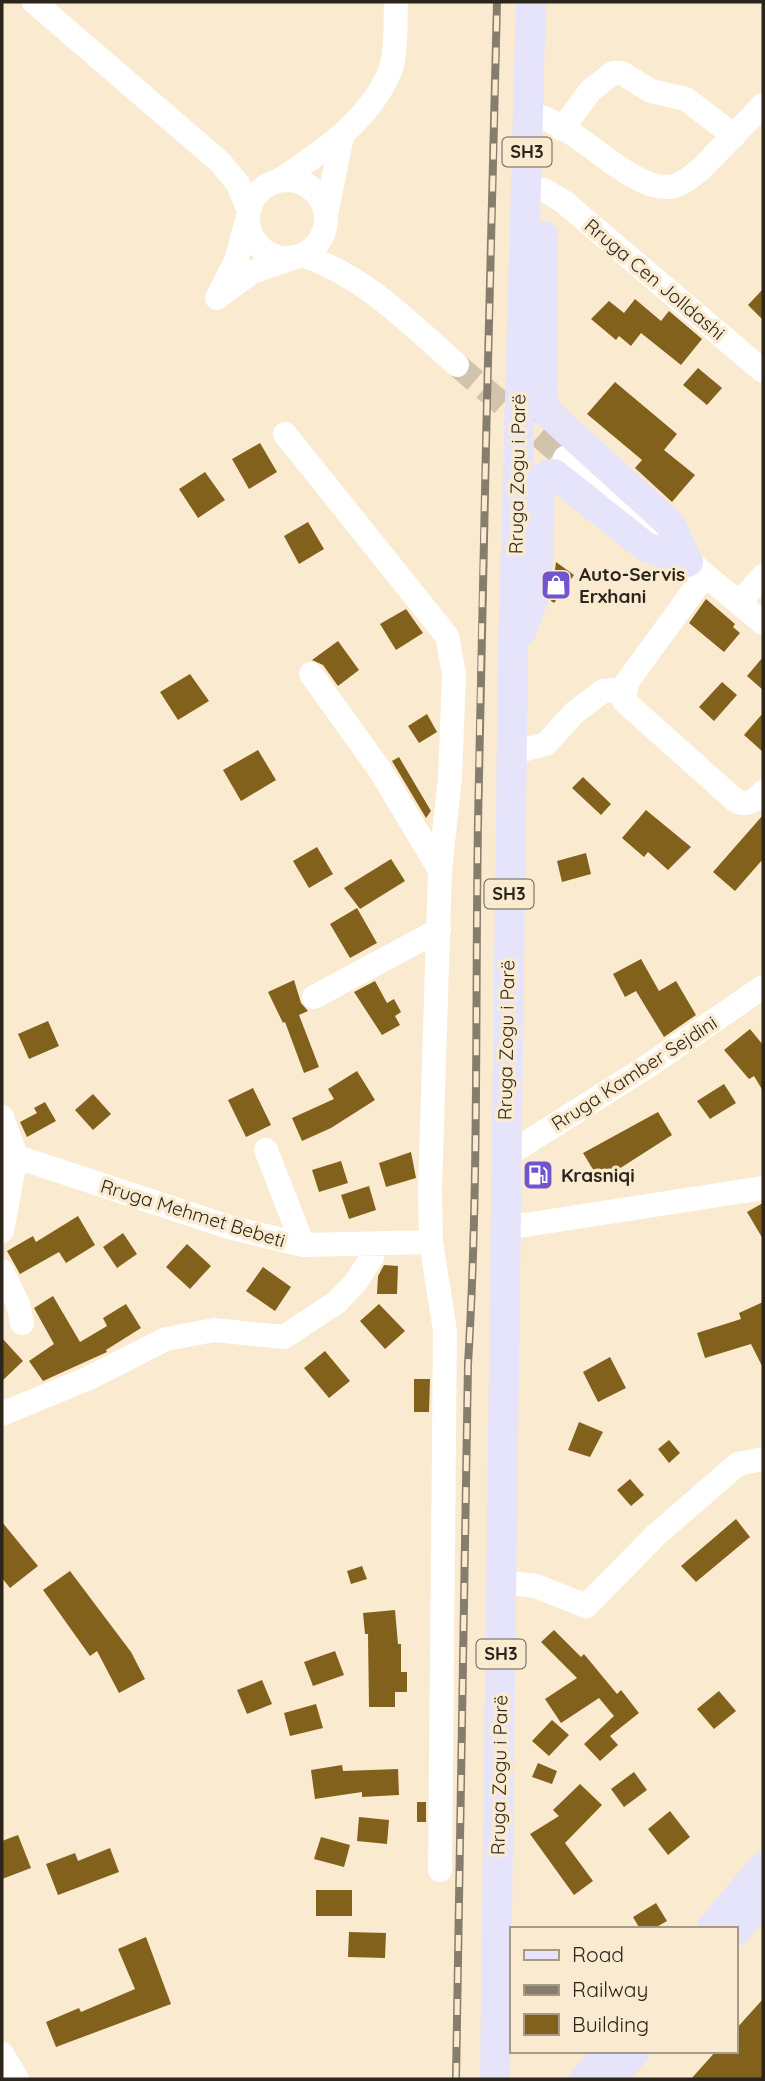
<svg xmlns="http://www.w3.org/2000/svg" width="765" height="2081" viewBox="0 0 765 2081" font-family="Quicksand,sans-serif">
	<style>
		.building { fill: #82611c }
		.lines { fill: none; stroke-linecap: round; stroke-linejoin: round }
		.minor-tunnel { stroke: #d1c3ac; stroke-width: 24; stroke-dasharray: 24 12; stroke-linecap: butt }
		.minor { stroke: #fff; stroke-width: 24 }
		.major { stroke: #e6e4fb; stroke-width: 30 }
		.rail-casing { stroke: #877d6c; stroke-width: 8 }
		.rail { stroke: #faead0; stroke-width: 5; stroke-dasharray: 16; stroke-linecap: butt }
		.labels { text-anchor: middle; stroke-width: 7; stroke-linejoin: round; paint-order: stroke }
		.shield { fill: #faead0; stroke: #696051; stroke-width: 2 }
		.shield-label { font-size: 18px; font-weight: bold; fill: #2b251b }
		.street-label { font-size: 19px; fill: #2b251b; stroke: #faead0 }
		.poi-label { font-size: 19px; font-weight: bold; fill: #2b251b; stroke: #faead0; text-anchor: start }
	</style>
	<rect width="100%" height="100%" fill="#faead0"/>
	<path class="building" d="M763,289v31l-15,-15z
		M635,299l26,22 8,-10 33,28 -21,26 -40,-32 -10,13 -12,-10 -3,4 -25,-21 18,-18 15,12z
		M698,368l24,20 -15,17 -24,-20z
		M615,382l62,52 -13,16 31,25 -23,27 -37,-34 7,-8 -55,-46z
		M260,443l17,29 -28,17 -17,-30z
		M205,472l20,28 -27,18 -19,-29z
		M308,522l16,27 -25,15 -15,-28z
		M556,562l18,13 -20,28 -3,-2z
		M706,599l29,25 -2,3 7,6 -16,19 -35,-29z
		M406,609l17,24 -27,17 -16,-26z
		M338,641l21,29 -21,16 -15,-21 -11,-5z
		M763,657v33l-16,-14z
		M190,674l19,27 -31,19 -18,-28z
		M722,682l15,13 -23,26 -15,-14z
		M763,713v39l-19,-17z
		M427,714l10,18 -18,11 -11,-17z
		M258,750l18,30 -35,21 -18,-31z
		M399,757l32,54 -5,7 -34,-57z
		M583,777l28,27 -10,11 -29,-27z
		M646,810l45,37 -23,23 -20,-18 -4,5 -22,-19z
		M763,815v44l-28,32 -22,-19z
		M317,847l16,27 -24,14 -16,-27z
		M586,853l5,21 -29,8 -5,-21z
		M391,859l14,22 -45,28 -16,-21z
		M357,908l20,35 -27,15 -20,-34z
		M641,959l18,32 17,-10 20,34 -32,22 -28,-46 -11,6 -12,-23z
		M294,980l7,23 7,8 -9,4 20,52 -15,6 -19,-51 -2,1 -15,-31z
		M375,981l12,22 7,-4 7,13 -6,4 5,9 -18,10 -28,-43z
		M48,1021l11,25 -30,13 -11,-25z
		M750,1029l13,16v46l-9,-15 -5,3 -25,-29z
		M357,1071l18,29 -44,28 -29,13 -10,-23 42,-19 -6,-10z
		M724,1084l12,19 -26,16 -13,-18z
		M253,1088l18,37 -25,12 -18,-37z
		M93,1094l18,20 -18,16 -18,-20z
		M45,1102l11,19 -29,16 -7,-15 17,-9 -3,-5z
		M658,1112l14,23 -72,46 -17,-28z
		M411,1152l5,26 -30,9 -7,-24z
		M341,1161l7,22 -29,9 -7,-22z
		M529,1165l19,1 -1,19 -19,-1z
		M369,1186l7,24 -27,9 -8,-24z
		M763,1203v36l-16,-27z
		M78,1216l17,29 -29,18 -7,-11 -39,22 -13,-23 26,-15 3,6z
		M123,1233l14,21 -20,14 -14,-21z
		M187,1244l24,22 -21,23 -24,-22z
		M384,1265l14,1 -1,28h-20l1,-18z
		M263,1267l28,20 -16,24 -29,-20z
		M53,1296l27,46 27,-16 -4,-8 23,-14 15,24 -35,22 1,2 -64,29 -14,-20 25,-17 -20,-36z
		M763,1302v66l-12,-24 -46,14 -8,-25 44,-14 -2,-6z
		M379,1304l26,27 -20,18 -25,-28z
		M2,1338l21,23 -21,20z
		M325,1351l25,30 -21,17 -25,-30z
		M610,1357l16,31 -28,14 -15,-30z
		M414,1379h16l-1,33h-15z
		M579,1422l24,10 -13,25 -22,-7z
		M669,1440l11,13 -11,10 -11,-14z
		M630,1479l14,16 -13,11 -14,-16z
		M736,1519l14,18 -54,45 -15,-16z
		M2,1522l36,44 -28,22 -8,-10z
		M362,1566l5,13 -16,5 -4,-13z
		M70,1571l61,81 14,27 -26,14 -22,-42 -7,5 -47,-66z
		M395,1610l3,34h3v28h6v20h-12v15h-26l-1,-73h-3l-2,-21z
		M554,1630l27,27 3,-3 33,40 4,-4 18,23 -29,23 8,9 -18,16 -16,-17 30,-28 -15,-18 -38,25 -16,-24 32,-21 -36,-36z
		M335,1651l9,24 -31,11 -9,-24z
		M262,1680l10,24 -25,10 -10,-24z
		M719,1691l17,20 -22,18 -17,-20z
		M316,1704l7,24 -33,8 -6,-23z
		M552,1720l17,15 -20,21 -17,-15z
		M538,1763l19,8 -5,13 -20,-7z
		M342,1765l1,6 55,-2 1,26 -37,2v-5l-47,7 -4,-29z
		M634,1772l13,18 -23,17 -13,-18z
		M580,1784l22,21 -37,38 28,38 -19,14 -44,-61 29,-18 -6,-6z
		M417,1802h9v20h-9z
		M670,1811l20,26 -22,18 -20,-26z
		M359,1817l30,3 -2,24 -30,-3z
		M18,1835l13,33 -29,11v-38z
		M321,1837l29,8 -6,22 -30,-8z
		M110,1848l9,24 -61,23 -12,-31 29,-11 3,8z
		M316,1890h36v26h-36z
		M656,1903l11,18 -14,8h-13l-7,-12z
		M349,1932l37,1 -1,25 -37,-1z
		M146,1937l25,67 -115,43 -10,-25 33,-14 2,4 54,-23 -17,-40z
		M763,1999v80h-72l25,-28h19v-21z"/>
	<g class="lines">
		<path class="minor-tunnel" d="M457,365l108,93"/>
		<path class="minor" d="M34,2l186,160 18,22 11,27
			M528,114c45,5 98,75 140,73 13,-1 23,-10 33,-18l62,-64
			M562,129l29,-39 22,-17h9l29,18 35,8 48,37
			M248 219a39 39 0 1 1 78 0a39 39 0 1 1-78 0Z
			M280,180c42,-28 90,-60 110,-109 7,-18 5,-49 6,-69
			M544,190l20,12 199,169
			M326,215l16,-79
			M302,255c64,22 105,66 155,110
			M223,293l29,-21 41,-14
			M217,298l19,-37 12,-44
			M285,434l162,202 7,38 -4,104 -10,92 -10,321 1,51 14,89 -5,539
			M565,458l198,165
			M705,575l-78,107 -3,19 112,100c10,6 20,-1 27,-9
			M739,603l24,-27
			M311,674l69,96 60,100
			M511,753l35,-9 28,-31 29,-22 21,-2
			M314,997l125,-67
			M2,1117l14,39 -14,75
			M266,1150l37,95
			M2,1152l227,75 74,18 128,-3
			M504,1157l144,-91 115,-79
			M506,1228l257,-40
			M2,1271l16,33 4,19
			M2,1414l87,-36 77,-39 48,-9 70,7 53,-35 19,-20 16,-25 3,-11
			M502,1582l34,4 50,20 71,-72 81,-70 25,-5
			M2,2054l15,25"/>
		<path class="major" d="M543,236l-1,159 6,18 122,111 18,38
			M521,632l16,-43 3,-108 7,-6 7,-1 92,73 42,15
			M711,1929l52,-62
			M735,1932l28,-33
			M495,2079l18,-1425 18,-652
			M585,2079l23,-28
			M611,2079l24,-28"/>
		<g class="rail-casing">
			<path id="rail" d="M456,2079l12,-715c11,-180 7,-361 10,-541 4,-274 13,-547 19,-821"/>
		</g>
		<use href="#rail" class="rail"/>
	</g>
	<defs>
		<g id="shop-square" transform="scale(1.575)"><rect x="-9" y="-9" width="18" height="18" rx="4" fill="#7055cf" stroke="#faead0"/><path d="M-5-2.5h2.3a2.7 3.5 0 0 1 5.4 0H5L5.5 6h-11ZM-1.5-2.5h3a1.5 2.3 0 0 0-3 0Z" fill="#fff"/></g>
		<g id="fuel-square" transform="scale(1.575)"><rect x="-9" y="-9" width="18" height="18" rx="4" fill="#7055cf" stroke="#faead0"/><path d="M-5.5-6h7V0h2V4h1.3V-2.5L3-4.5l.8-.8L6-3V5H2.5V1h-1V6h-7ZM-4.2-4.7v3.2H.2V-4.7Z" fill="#fff"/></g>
	</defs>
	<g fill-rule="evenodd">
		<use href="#shop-square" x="556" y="585"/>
		<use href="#fuel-square" x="538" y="1175"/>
	</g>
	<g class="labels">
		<g class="shield">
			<rect x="502.5" y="137.5" width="49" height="29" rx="5"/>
			<rect x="484.5" y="879.5" width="49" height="29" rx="5"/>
			<rect x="476.5" y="1639.5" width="49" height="29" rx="5"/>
		</g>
		<g class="shield-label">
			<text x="527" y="158">SH3</text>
			<text x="509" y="900">SH3</text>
			<text x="501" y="1660">SH3</text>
		</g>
		<g class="street-label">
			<text transform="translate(655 279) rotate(40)" y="7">Rruga Cen Jolldashi</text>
			<text transform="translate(517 474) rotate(-89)" y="7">Rruga Zogu i Parë</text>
			<text transform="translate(506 1040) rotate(-89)" y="7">Rruga Zogu i Parë</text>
			<text transform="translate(634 1073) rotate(-33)" y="7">Rruga Kamber Sejdini</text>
			<text transform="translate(193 1213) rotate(17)" y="7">Rruga Mehmet Bebeti</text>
			<text transform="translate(499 1775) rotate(-89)" y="7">Rruga Zogu i Parë</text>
		</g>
		<g class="poi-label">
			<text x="579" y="581">Auto-Servis<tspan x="579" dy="22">Erxhani</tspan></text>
			<text x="561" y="1182">Krasniqi</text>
		</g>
	</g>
	<rect width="765" height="2081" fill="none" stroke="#2b251b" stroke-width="7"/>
	<rect x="510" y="1927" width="228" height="126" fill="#faead0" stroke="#a79b88" stroke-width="2"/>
	<rect x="524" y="1950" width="35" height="10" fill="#e6e4fb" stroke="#a79b88" stroke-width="2"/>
	<text x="572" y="1962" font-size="21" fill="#2b251b">Road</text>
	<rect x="524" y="1985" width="35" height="10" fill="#877d6c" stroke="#a79b88" stroke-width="2"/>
	<text x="572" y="1997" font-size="21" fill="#2b251b">Railway</text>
	<rect x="524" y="2014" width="35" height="21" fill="#82611c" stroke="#a79b88" stroke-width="2"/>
	<text x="572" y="2032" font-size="21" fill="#2b251b">Building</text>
</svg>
